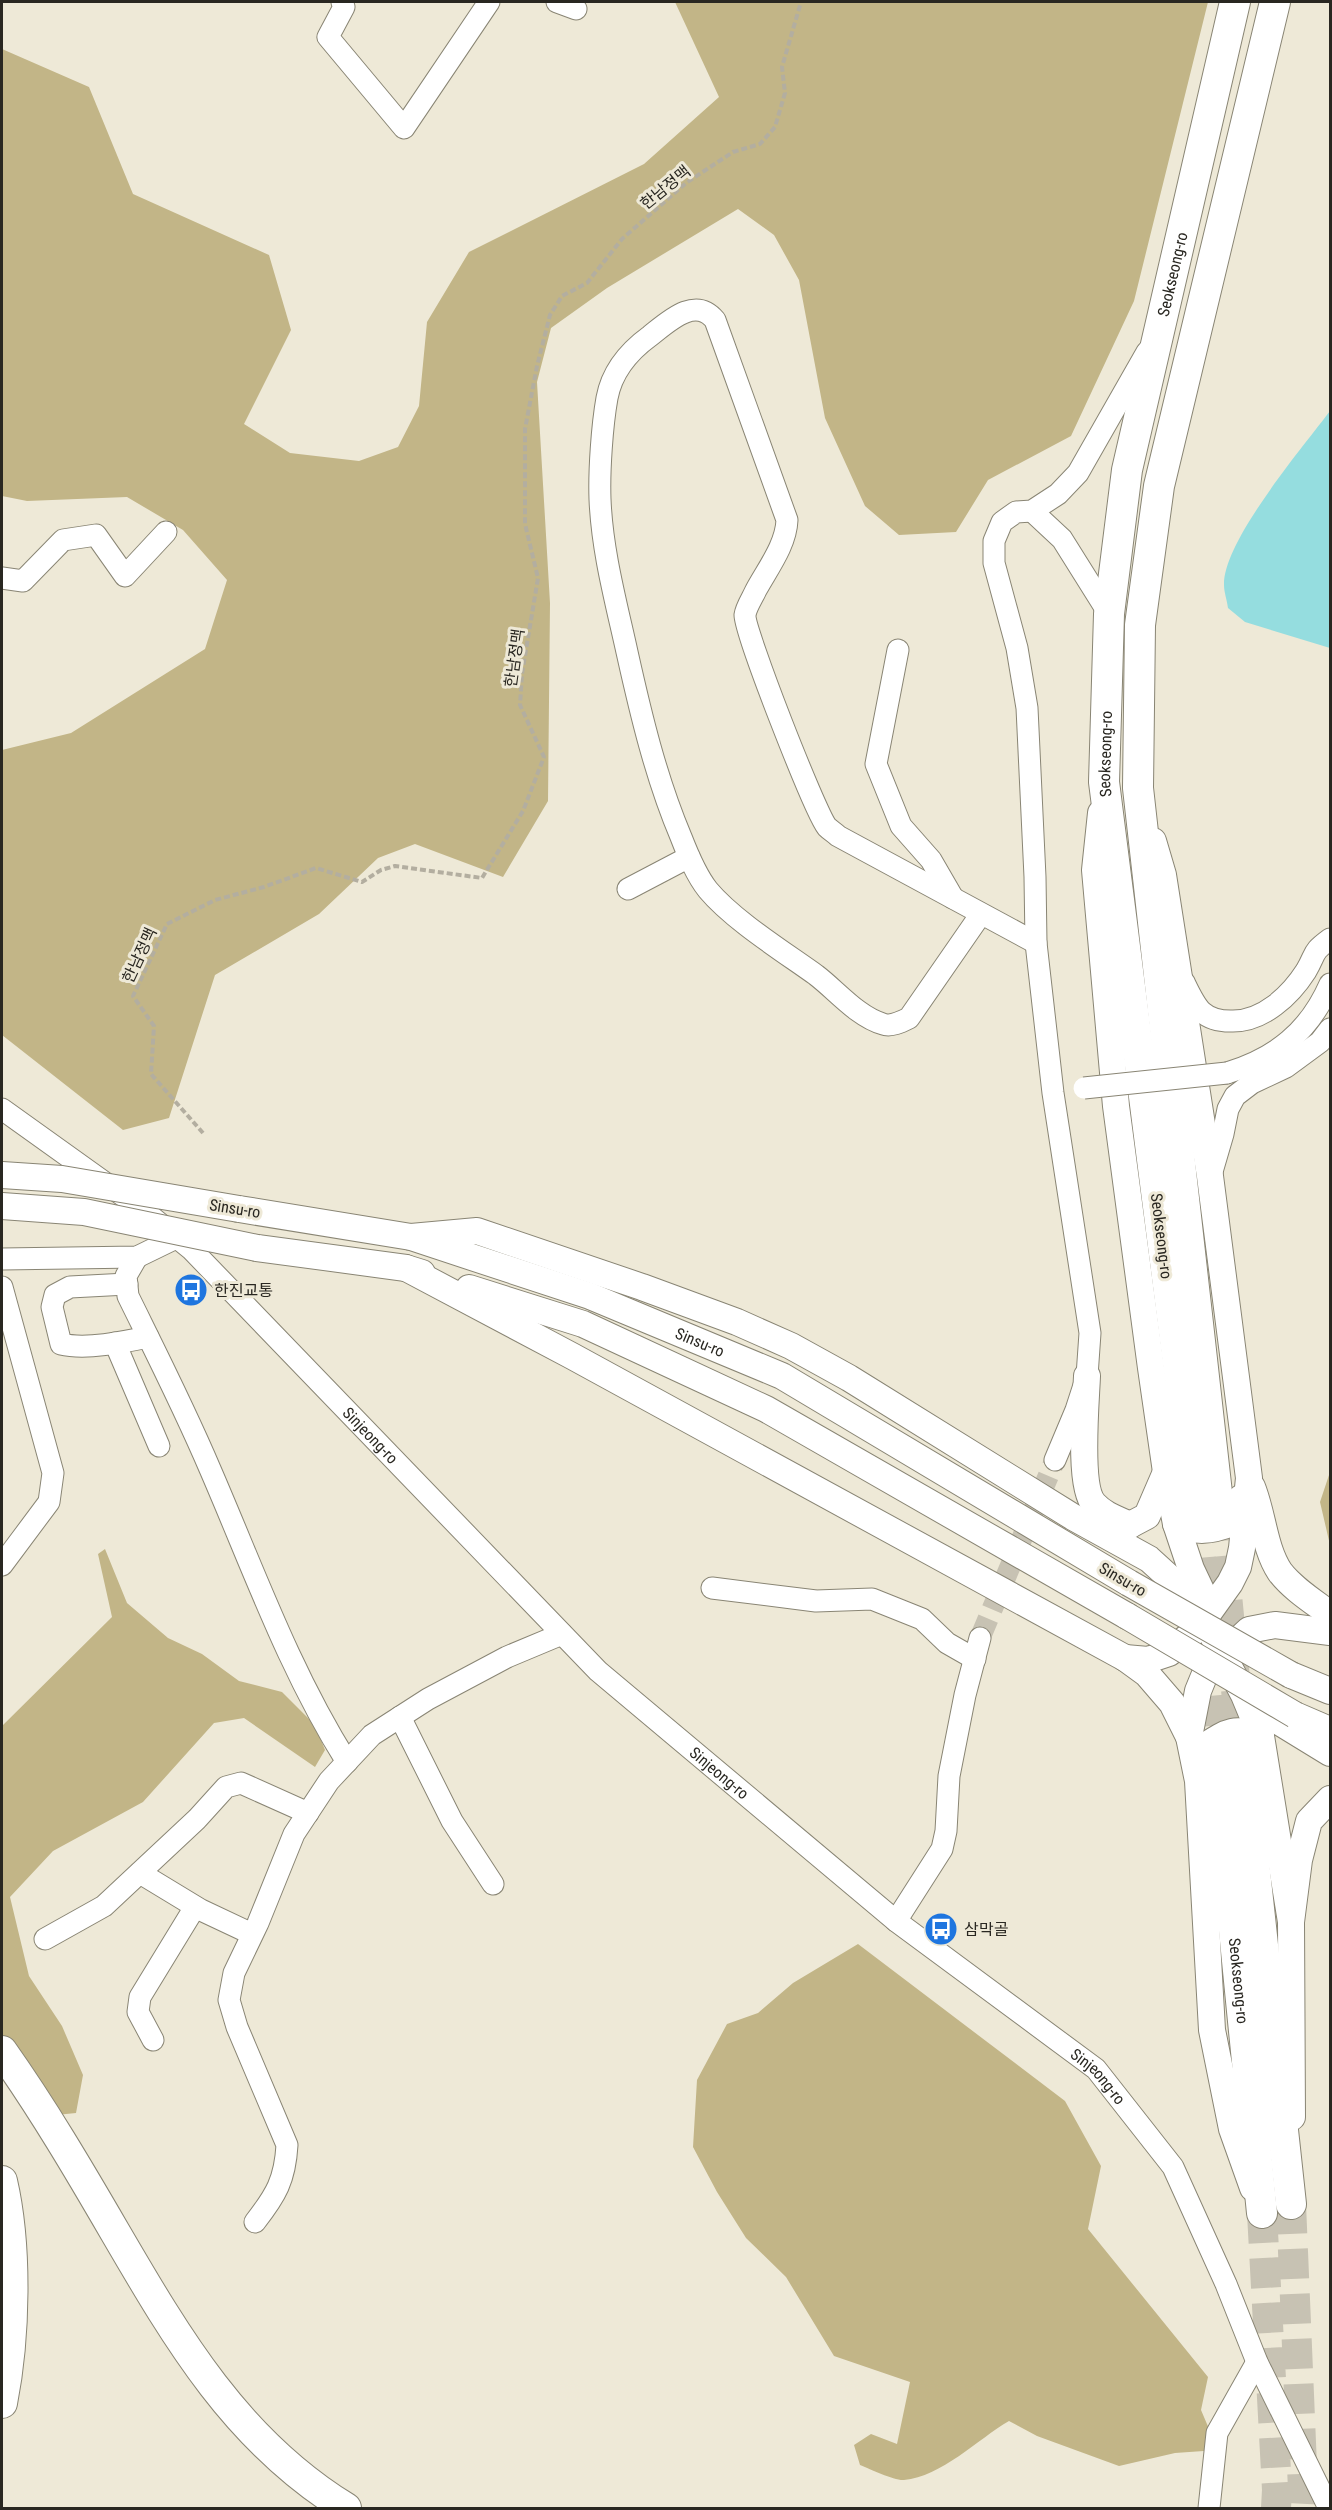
<svg xmlns="http://www.w3.org/2000/svg" width="1332" height="2510" viewBox="0 0 1332 2510" font-family="'Roboto Condensed','Noto Sans KR',sans-serif">
	<style>
		.green { fill: #c2b587 }
		.water { fill: #95dddf }
		.lines { fill: none; stroke-linecap: round; stroke-linejoin: round }
		.minor-tunnel { stroke: #c7c2b3; stroke-width: 21; stroke-dasharray: 21 10; stroke-linecap: butt }
		.highway-tunnel { stroke: #c7c2b3; stroke-width: 30; stroke-dasharray: 30 15; stroke-linecap: butt }
		.minor-casing { stroke: #898574; stroke-width: 23 }
		.major-casing { stroke: #898574; stroke-width: 28 }
		.highway-casing { stroke: #898574; stroke-width: 32 }
		.path { stroke: #b3aea0; stroke-width: 4; stroke-dasharray: 6 3; stroke-linecap: butt }
		.minor { stroke: #fff; stroke-width: 21 }
		.major { stroke: #fff; stroke-width: 26 }
		.highway { stroke: #fff; stroke-width: 30 }
		.minor-bridge-casing { stroke: #898574; stroke-width: 23; stroke-linecap: butt }
		.major-bridge-casing { stroke: #898574; stroke-width: 28; stroke-linecap: butt }
		.minor-bridge { stroke: #fff; stroke-width: 21 }
		.major-bridge { stroke: #fff; stroke-width: 26 }
		.labels { text-anchor: middle; stroke-width: 6; stroke-linejoin: round; paint-order: stroke }
		.street-label { font-size: 16px; fill: #292721; stroke: #eee9d7 }
		.poi-label { font-size: 16px; fill: #292721; stroke: #eee9d7; text-anchor: start }
	</style>
	<rect width="100%" height="100%" fill="#eee9d7"/>
	<path class="green" d="M675,2h533l-74,299 -63,135 -83,44 -32,52 -57,3 -34,-29 -40,-88 -26,-138 -25,-45 -36,-26 -131,79 -56,40 -14,54 13,221 -2,198 -45,76 -88,-33 -37,14 -59,56 -104,61 -46,143 -46,12 -121,-95v-285l69,-17 134,-84 22,-69 -44,-50 -56,-33 -100,4 -25,-5v-447l87,38 44,107 136,61 22,75 -47,94 46,29 69,8 39,-14 21,-41 8,-84 42,-70 175,-88 75,-67z
		M1330,1472v73l-10,-43z
		M105,1549l22,54 41,35 34,16 37,27 43,11 33,33 10,25 -10,17 -71,-49 -30,5 -71,79 -90,49 -43,46 19,79 33,50 21,49 -7,38 -20,2 -54,-75v-314l110,-109 -14,-63z
		M858,1944l207,157 36,65 -13,63 120,148 -7,33 17,40 -43,3 -56,13 -82,-30 -28,-15c-31,18 -68,56 -105,59 -9,1 -34,-11 -44,-15l-6,-20 17,-11 26,10 13,-62 -76,-26 -48,-79 -40,-39 -29,-46 -24,-45 4,-67 30,-56 31,-11 35,-30z"/>
	<path class="water" d="M1330,411v237l-85,-26 -17,-14c-1,-8 -4,-16 -4,-23 -1,-44 79,-138 106,-174z"/>
	<g class="lines">
		<path class="minor-tunnel" d="M980,1638l75,-178"/>
		<path class="highway-tunnel" d="M1219,1511l22,231
			M1197,1513l7,84
			M1208,1651l8,97
			M1291,2204l12,286 -1,18
			M1262,2213l15,277 -1,18"/>
		<g class="minor-casing">
			<g id="minor">
				<path d="M342,2l2,5 -16,30 76,91 85,-126"/>
				<path d="M557,2l19,7"/>
				<path d="M1032,511l30,28 47,75"/>
				<path d="M2,578l21,3 40,-41 33,-5 29,41 41,-44"/>
				<path d="M898,650l-22,114 25,62 30,34 22,38"/>
				<path d="M628,889l61,-32"/>
				<path d="M981,914l-72,104c-8,4 -18,9 -26,6 -25,-7 -46,-33 -67,-49 -32,-23 -83,-55 -108,-85 -12,-15 -20,-35 -27,-53 -25,-59 -40,-122 -54,-185 -11,-50 -25,-101 -27,-153 -1,-28 2,-73 7,-101 5,-27 21,-46 43,-62 19,-15 45,-40 65,-16l72,200c-1,25 -19,48 -31,70 -3,7 -10,17 -11,25 -1,16 70,197 82,212 3,3 8,6 11,9l198,107"/>
				<path d="M1184,982c12,25 18,40 49,39 30,0 57,-25 73,-50 11,-19 5,-18 24,-32"/>
				<path d="M1227,1073c49,-15 82,-41 103,-89"/>
				<path id="s1" d="M2,1109l141,101 48,39 407,422 298,250 200,148 77,98 53,117 31,78 72,146"/>
				<path d="M1211,1175l12,-41 5,-25 7,-13 17,-13 34,-16 34,-25 10,-13"/>
				<path d="M137,1257l-11,19 2,20c28,57 57,114 82,173 43,99 79,201 137,293"/>
				<path d="M2,1259l135,-2 39,-19"/>
				<path d="M127,1284l-57,3 -15,8 -3,12 9,37c25,6 63,-2 87,-7"/>
				<path d="M2,1287l51,186 -4,29 -47,63"/>
				<path d="M115,1343l44,103"/>
				<path d="M1055,1460l21,-50 11,-34 3,-43 -37,-240 -17,-150 -1,-66 -8,-169 -10,-60 -23,-85v-22l8,-19 14,-10 16,-1 26,-17 20,-21 69,-121"/>
				<path d="M712,1588l104,13 56,-2 50,20 25,24 28,16"/>
				<path d="M400,1717l52,104 41,63"/>
				<path d="M140,1873l61,37 51,24"/>
				<path d="M896,1921l46,-72 4,-18 3,-55 16,-81 15,-57"/>
				<path d="M45,1939l59,-33 93,-87 29,-32 15,-4 67,30"/>
				<path d="M153,2040l-15,-28 2,-15 55,-90"/>
				<path d="M255,2222c21,-27 30,-42 32,-77l-50,-118 -8,-27 5,-27 24,-50 36,-89 35,-53 43,-46 56,-36 79,-42 55,-23"/>
				<path d="M1209,2508l8,-75 40,-71"/>
			</g>
		</g>
		<g class="major-casing">
			<g id="major">
				<path d="M1101,813l-6,57 21,236 35,262 15,104 10,52 15,45 18,38"/>
				<path id="s2" d="M239,1209l172,28 179,59 192,80 347,207"/>
				<path d="M411,1237l66,-6 165,56 95,35 54,24 58,32 224,139 76,42 33,30 18,23 44,83 17,41 30,186"/>
				<path d="M257,1248l149,20 16,5"/>
				<path d="M406,1268l166,88 553,302 22,16 25,29 17,34 9,44 14,249 20,99 21,59"/>
				<path d="M469,1288l114,36 183,85 361,207"/>
				<path d="M1087,1376c-1,27 -9,110 7,128 10,11 23,15 36,21"/>
				<path d="M1252,1487c11,27 12,61 28,85 13,17 34,30 50,42"/>
				<path d="M1176,1524c21,9 35,7 56,-1l9,-25"/>
				<path d="M1115,1527l15,-2 17,-9 19,-44"/>
				<path d="M1125,1658l23,2 21,-7 28,-24 33,-46 8,-16 4,-19 7,-70 -39,-302 -47,-301 -10,-34"/>
				<path d="M1291,1675l39,16"/>
				<path d="M1257,1694l24,29 49,30"/>
				<path d="M1295,1715l35,15"/>
				<path d="M1189,1737l9,-46 9,-22 42,-39 26,-5 55,7"/>
				<path d="M1202,1759l3,-13c23,-15 30,-19 56,-10"/>
				<path d="M1292,2117l-1,-195 8,-62 10,-39 21,-22"/>
			</g>
		</g>
		<g class="highway-casing">
			<g id="highway">
				<path d="M1219,1511l-81,-723 2,-163 19,-139 116,-484"/>
				<path id="s3" d="M1197,1513l-93,-731 5,-168 18,-144 108,-468"/>
				<path d="M1241,1742l50,462"/>
				<path id="s4" d="M1216,1748l46,465"/>
				<path d="M2,2051c41,58 77,119 113,181 63,108 122,209 231,276"/>
				<path d="M2,2181c15,65 13,157 0,222"/>
			</g>
		</g>
		<path class="path" d="M203,1133l-52,-59 3,-48 -21,-30 34,-72 48,-24 49,-13 52,-19 46,14 19,-12 14,-4 87,12 41,-67 21,-54 -24,-52 2,-31 16,-96 -13,-54v-95l12,-63 13,-51 12,-19 25,-13 35,-44 64,-56 47,-31 27,-8 15,-17 10,-34 -3,-26 19,-65"/>
		<use href="#minor" class="minor"/>
		<use href="#major" class="major"/>
		<use href="#highway" class="highway"/>
		<g class="minor-bridge-casing">
			<path id="minor-bridge" d="M1084,1088l143,-15"/>
		</g>
		<g class="major-bridge-casing">
			<path id="major-bridge" d="M2,1175l60,4 177,30
				M2,1206l82,6 173,36
				M1129,1583l162,92
				M1127,1616l168,99"/>
		</g>
		<use href="#minor-bridge" class="minor-bridge"/>
		<use href="#major-bridge" class="major-bridge"/>
	</g>
	<defs>
		<g id="bus-disc" transform="scale(1.725)"><circle r="9.5" fill="#1e75df" stroke="#eee9d7"/><path d="M-5-6H5V4H4V6H2V4H-2V6H-4V4H-5ZM-3.5-4V0h7V-4ZM-3.5 1.2v1.5H-2V1.2ZM2 1.2v1.5H3.5V1.2Z" fill="#fff"/></g>
	</defs>
	<g fill-rule="evenodd">
		<use href="#bus-disc" x="191" y="1290"/>
		<use href="#bus-disc" x="941" y="1929"/>
	</g>
	<g class="labels">
		<g class="street-label">
			<text transform="translate(665 187) rotate(-39)" y="6">한남정맥</text>
			<text dy="6" stroke="none"><textPath href="#s3" startOffset="1251">Seokseong-ro</textPath></text>
			<text transform="translate(514 658) rotate(-82)" y="6">한남정맥</text>
			<text dy="6" stroke="none"><textPath href="#s3" startOffset="765">Seokseong-ro</textPath></text>
			<text transform="translate(139 955) rotate(-65)" y="6">한남정맥</text>
			<text transform="translate(235 1208) rotate(9)" y="6">Sinsu-ro</text>
			<text transform="translate(1162 1236) rotate(83)" y="6">Seokseong-ro</text>
			<text dy="6" stroke="none"><textPath href="#s2" startOffset="482">Sinsu-ro</textPath></text>
			<text dy="6" stroke="none"><textPath href="#s1" startOffset="494">Sinjeong-ro</textPath></text>
			<text transform="translate(1123 1579) rotate(30)" y="6">Sinsu-ro</text>
			<text dy="6" stroke="none"><textPath href="#s1" startOffset="980">Sinjeong-ro</textPath></text>
			<text dy="6" stroke="none"><textPath href="#s4" startOffset="234">Seokseong-ro</textPath></text>
			<text dy="6" stroke="none"><textPath href="#s1" startOffset="1466">Sinjeong-ro</textPath></text>
		</g>
		<g class="poi-label">
			<text x="214" y="1296">한진교통</text>
			<text x="964" y="1935">삼막골</text>
		</g>
	</g>
	<rect width="1332" height="2510" fill="none" stroke="#292721" stroke-width="6"/>
</svg>
